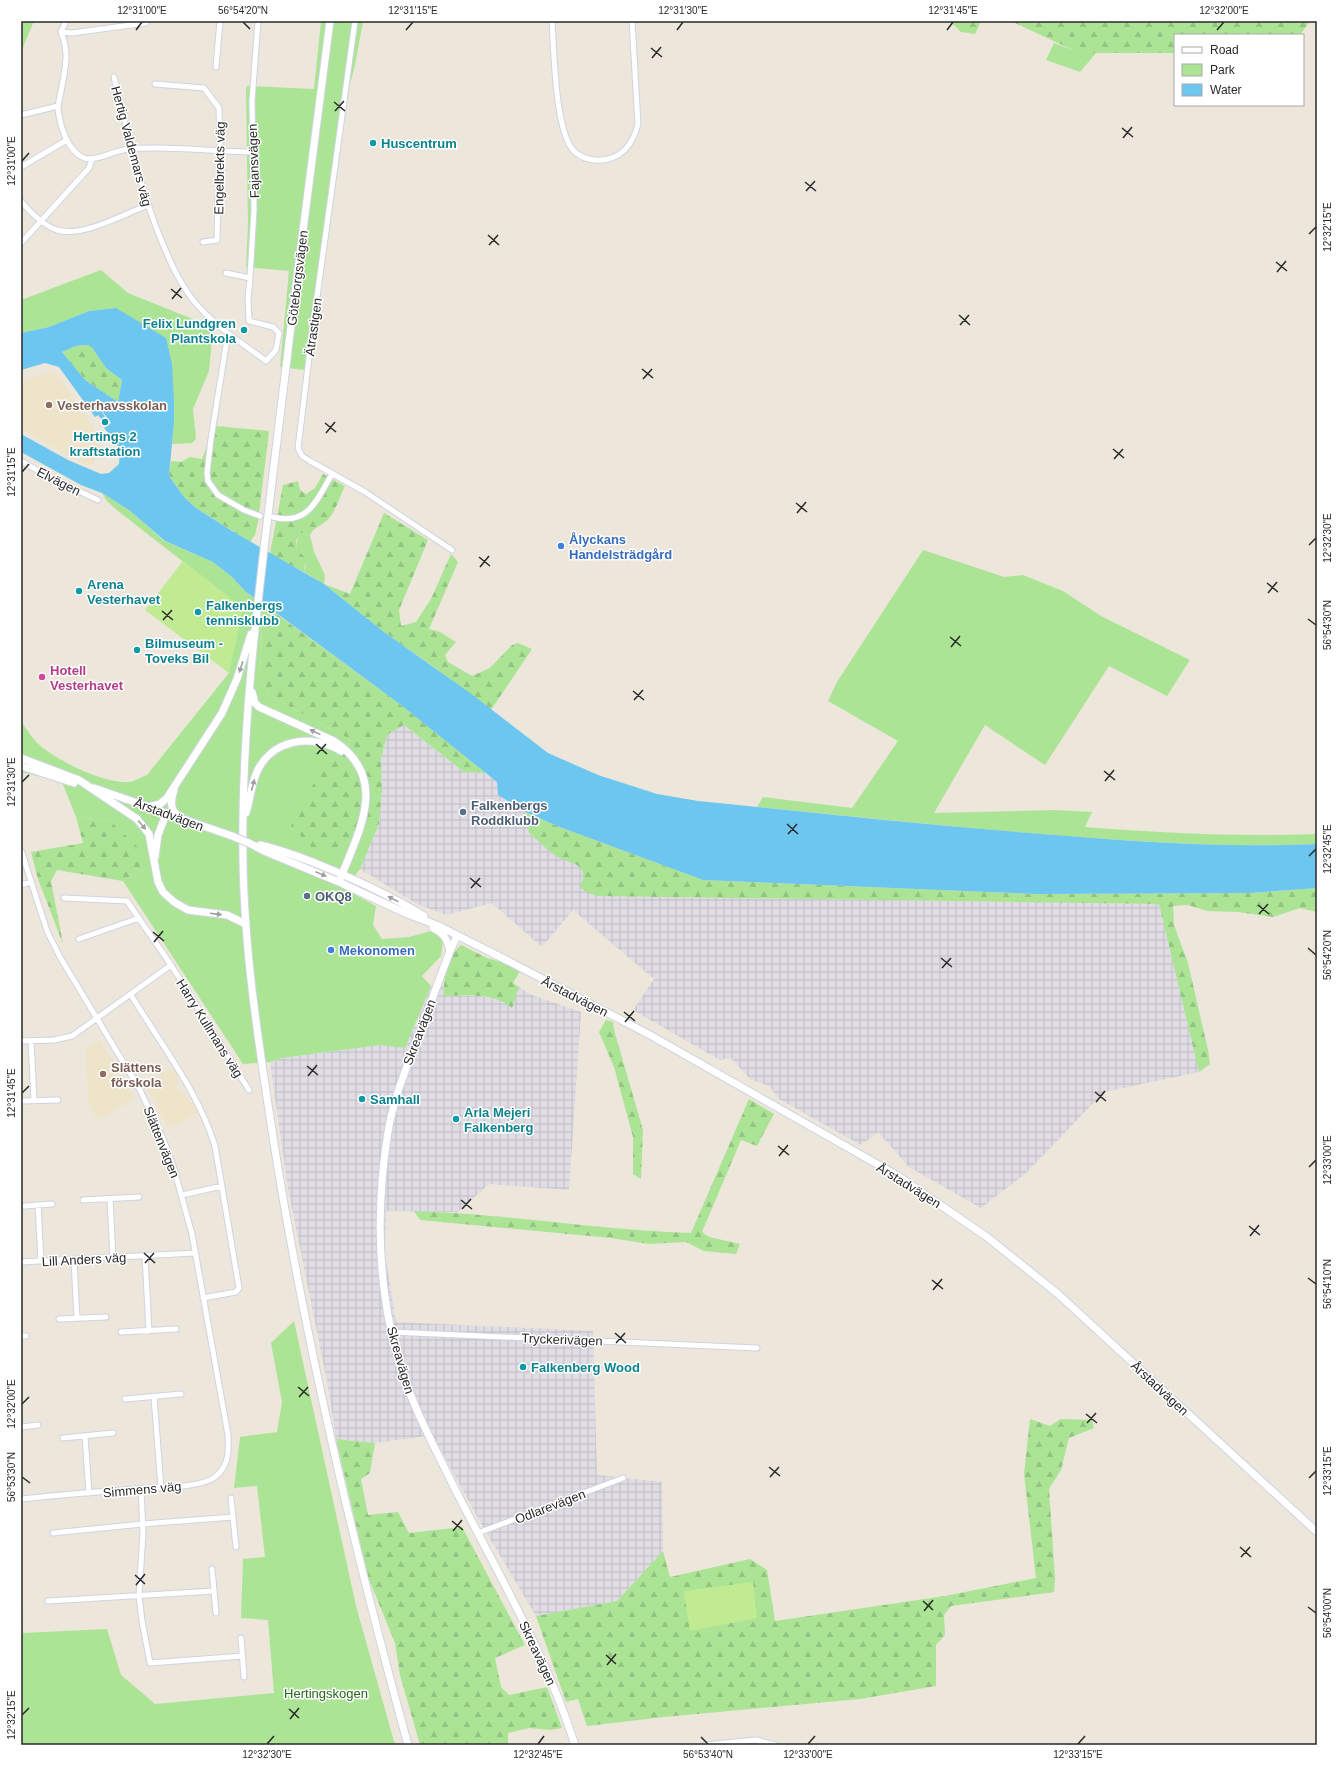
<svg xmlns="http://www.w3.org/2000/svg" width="1338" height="1766" viewBox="0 0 1338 1766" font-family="Helvetica,sans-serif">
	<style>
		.industrial { fill: url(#industrial-grid) }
		.education { fill: #eee4ca }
		.green { fill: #ace496 }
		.forest { fill: url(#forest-firs) }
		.pitch { fill: #c0eb92 }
		.water { fill: #6cc6f0; fill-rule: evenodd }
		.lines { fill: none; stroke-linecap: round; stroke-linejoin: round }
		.street-casing { stroke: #d0d3e3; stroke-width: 7 }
		.secondary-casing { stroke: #d0d3e3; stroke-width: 9 }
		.street { stroke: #fff; stroke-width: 5 }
		.secondary { stroke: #fff; stroke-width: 7 }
		.secondary-bridge-casing { stroke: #d0d3e3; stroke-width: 9; stroke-linecap: butt }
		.secondary-bridge { stroke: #fff; stroke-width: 7 }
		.oneway { fill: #9f9f9f }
		.ticks { fill: none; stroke: #292929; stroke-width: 1.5 }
		.culture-dot { fill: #0f9aa8; stroke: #fff; stroke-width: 1.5 }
		.education-dot { fill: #8d6e63; stroke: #fff; stroke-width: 1.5 }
		.shop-dot { fill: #3f7fe0; stroke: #fff; stroke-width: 1.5 }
		.hotel-dot { fill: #d1479c; stroke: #fff; stroke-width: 1.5 }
		.service-dot { fill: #5c6f8a; stroke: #fff; stroke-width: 1.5 }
		.labels { text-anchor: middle; stroke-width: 3; stroke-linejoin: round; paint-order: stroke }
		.culture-label { font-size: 13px; font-weight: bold; fill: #0d838f; stroke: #fff; text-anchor: start }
		.street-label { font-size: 13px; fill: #292929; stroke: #fff }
		.education-label { font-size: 13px; font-weight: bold; fill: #785e54; stroke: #fff; text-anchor: start }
		.shop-label { font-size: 13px; font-weight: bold; fill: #366cbe; stroke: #fff; text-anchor: start }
		.hotel-label { font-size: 13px; font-weight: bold; fill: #b23c85; stroke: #fff; text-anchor: start }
		.service-label { font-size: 13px; font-weight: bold; fill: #4e5e75; stroke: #fff; text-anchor: start }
		.park-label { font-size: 13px; fill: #256719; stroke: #fff }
		.neatline { fill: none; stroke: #292929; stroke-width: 1.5 }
		.ticks-label { font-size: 10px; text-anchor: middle; fill: #292929 }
	</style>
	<defs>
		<pattern id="industrial-grid" width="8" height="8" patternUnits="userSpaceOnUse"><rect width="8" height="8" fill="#dfdce4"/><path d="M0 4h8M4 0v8" fill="none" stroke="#bfbdc4"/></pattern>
		<pattern id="forest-firs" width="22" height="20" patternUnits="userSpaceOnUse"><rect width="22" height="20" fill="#ace496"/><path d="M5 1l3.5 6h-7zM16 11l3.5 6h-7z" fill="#94c481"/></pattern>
	</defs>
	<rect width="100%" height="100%" fill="#ece6db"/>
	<path class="industrial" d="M404,725l60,47 22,1 11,9 1,13 28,17 3,21 28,23 18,7 7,5 2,10 13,18 562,8 40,168 -95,20 -78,81 -45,35 -72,-41 -31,-35 -17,13 -82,-46 -10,-13 -19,-7 -19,-21 -11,2 -87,-50 21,-31 -81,-69 -31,37 -50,-44 -46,12 -29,-11 -57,-35 19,-45 3,-33 -1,-32 6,-24z
		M443,981l1,15h36l25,5 7,6 7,-20 10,7 52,18 -12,178 -80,-6 -31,28 -72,-1 -1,44 11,67 197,9 4,144 65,7 1,69 -46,50 -81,15 -56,-94 -47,-87 -58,8 -39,-4 -8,-53 -40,-198 -18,-126 12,-4 98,-13 25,3 26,-62z"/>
	<path class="education" d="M54,371l8,9 33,51 5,14 -1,7 -7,13h-6l-65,-36v-48z
		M100,1040l34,59 -37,21 -9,-19 -2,-52z
		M173,1067l6,9 -3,11 3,4 6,2 6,10 2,-1 6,10 -31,17 -23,-46z"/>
	<path class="green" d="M21,21h13l-13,31z
		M321,21h42l-8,44 -6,23 -44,282 -25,-3 9,-96 -43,-4 2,-42 -2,-135 1,-4 67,3z
		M1054,43l21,8 21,2 -16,19 -34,-12z
		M101,270l27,23 82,33 2,14 -3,31 -16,38 3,30 -4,4 -20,1 2,-22 -2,-34 -37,-67 -19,-13 -27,3 -40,16 -28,6v-33z
		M102,493l27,17 35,31 49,21 19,15 14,15 17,12 -3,71 8,20 83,45 -9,12 -8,98 45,-26 -19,45 -15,20 31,17 -3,19 9,14 27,-2 22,-6 12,9 -2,16 -19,20 9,10 -26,62 -25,-3 -98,13 -12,4 -27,2 -120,-183 21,-11 -34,-49 -34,-4 -14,-35 -41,-10v-51c6,9 12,19 21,26 20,16 62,37 88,35 5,-1 12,-5 17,-7l82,-102 -3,-78 -108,-84 -11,-10z
		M301,533l9,2 4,17 11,23 -1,9 -20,-12 2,-7c-9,-13 -14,-17 -5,-32z
		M923,550l81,27 19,-2 40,16 38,25 89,44 -23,36 -58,-30 -64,99 -60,-40 -51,88 122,-3 36,2 -7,15c79,6 153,10 232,7v10c-85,4 -169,-2 -253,-8 -103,-8 -205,-19 -307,-29l6,-10 89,11 46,-67 -70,-40 9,-19z
		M294,1321l62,285 39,139h-374v-167l2,55 84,-4 14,46 34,29 119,-11 -6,-73 -27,-2 2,-59 22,-2 -8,-71 -23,2 6,-51 37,-5 5,-30 -11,-59z"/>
	<path class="forest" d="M950,21h31l-6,13 -14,-2z
		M1005,21h305l-10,14h-125v18h-84l-16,-2 -60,-28z
		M85,345l7,1 14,22 16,12 -4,22 -33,-22 -23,-28 14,-6z
		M215,426l54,5 -11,91 -3,13 -5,7 -54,-34 -12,-11 -15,-21 2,-15 10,1 9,-5 12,2z
		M323,474l22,12c-5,10 -8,21 -14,30 -6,9 -17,10 -21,19l-9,-2 -5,8v8l10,9 -2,14 -34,-18 13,-69 15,-4 2,9 6,4 9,-6z
		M384,513l44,27 -29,70 2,16 15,-4 15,-23 20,-45 7,8 -29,67 11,3 16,10 -11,13 3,7 24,14 18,-8 22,-23 6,-2 14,6 -41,61 -57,-43 -50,-35 -60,-48 26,10z
		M263,604l138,101 85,68 -22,-1 -60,-47 -17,10 -6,24 1,32 -3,33 -45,26h-20l-23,-24 19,-37 21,-28 11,-9 9,-12 -83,-45 -8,-20z
		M526,812l31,14 146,54 333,14 215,-1 66,-5v24l-17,-4 -27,9 -35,-5 -31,-1 -19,-6 -15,1 1,19 14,38 20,87 2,14 -11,8 -40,-168 -562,-8 -11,-4 -6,-5c11,-24 -8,-22 -24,-31 -9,-6 -18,-16 -27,-23z
		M76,817l34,4 25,23 11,14 -2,12 -21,11 -66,-11 -6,11 12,63 -25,-65 -7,-27 52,-9z
		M461,945l26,13 18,5 15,8 -7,12 6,4 -7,21c-18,-16 -46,-12 -68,-12 -1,-17 4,-40 17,-51z
		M606,1020l7,2 1,8 29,100 -2,49 -8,-5v-37l-19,-70 -15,-35z
		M749,1099l25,15 -17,32 -16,-6 -39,92 7,5 31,7 -4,10 -32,-3 -18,-9 -37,2 -38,-6 -191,-18 -6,-9c93,3 184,19 277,22z
		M1030,1419l20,7 11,-7 31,1 2,8 -25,10 -8,32 -12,19 6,89 -1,14 -103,14 -7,9 1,20 -9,10v41l-76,13 -196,18 -77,9 -9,-27 -12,3 -30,-86 81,-15 46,-50 7,26 80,-18 17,11 8,51 170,-25 91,-18 -12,-104z
		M336,1439l39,4 -5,30 -9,6 7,36 30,-3 11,21 53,-6 63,118 -30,13 6,29 8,8 38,-8 15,41 -12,2 -21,-2 -21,5v12h-88l-20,-70 -5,-32 -27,-66z"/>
	<path class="pitch" d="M183,561l60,47 -14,65 -84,-63z
		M753,1582l4,36 -67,13 -6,-40z"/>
	<path class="water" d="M116,308l50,30 6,26 2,38v20l-5,54 15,21 12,11 36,23 92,53 60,48 86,61 78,60 50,22 59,19 41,7c119,12 238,25 357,34 88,7 174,13 262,9v44l-66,5 -215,1 -333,-14 -146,-54 -31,-14 -28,-17 -1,-13 -96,-77 -122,-90 -33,-23 -14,-15 -19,-15 -48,-21 -36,-31 -27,-17 -21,-8 -60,-33v-18l47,26 33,14 8,-1 10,-9c2,-18 -4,-23 -15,-36l7,-5 -12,-16 6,10 -4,2 -3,-4 -3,2 -36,-50 -14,-4 -24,7v-37l28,-6 40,-16zM85,345l6,1 15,22 16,12 -4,22 -33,-22 -23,-28 14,-6z"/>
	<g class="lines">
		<g class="street-casing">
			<path id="street" d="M355,21l-43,312 -14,115 4,8 8,5 55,31 87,58
				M552,21c2,30 3,108 21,129 8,9 23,12 35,9 17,-4 26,-19 30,-35l-6,-103
				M61,32c9,21 4,37 0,59 -1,6 -3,12 -3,18 2,16 9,42 26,49 12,4 32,-8 44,-9 42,-4 83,3 125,3
				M61,32l11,1 74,-10
				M61,32l5,-11
				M216,67l4,-46
				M114,77c13,51 24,101 42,150 10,25 20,51 37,73 20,25 48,42 73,61l10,-11 3,-17 -6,-6 -24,-6 -1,-21 2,-22
				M155,84l49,4 15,20 2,76 -3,12 -1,44 -14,2
				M21,115l37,-9
				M21,167l46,-27
				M21,201c9,11 22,24 36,29 25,8 67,-16 91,-25
				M21,243l68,-75 3,-9
				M226,273l24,5 4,-68 -2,-109 6,-80
				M228,333l-17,106 -4,34 1,8 10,14 26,15 16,6
				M21,461l30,17 47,22
				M273,517c35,9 44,-17 59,-43
				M21,850l26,81 13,26 80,133 24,51 10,28 18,65 36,201c1,16 1,31 -13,42 -17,12 -60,10 -81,12 -38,3 -75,6 -113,10
				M21,885l10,-3
				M64,898l63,3 44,64 78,125
				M79,939l60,-21
				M131,995c29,48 67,96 84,151l24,142 -3,4 -33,6
				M21,1041l33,-1 18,-4 99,-71
				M31,1041l3,59
				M21,1101l37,-1
				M182,1195l40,-9
				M110,1199l3,58
				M83,1200l56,-3
				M38,1205l3,56
				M25,1206l27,-2
				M145,1256l4,75
				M74,1260l3,58
				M21,1262l174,-9
				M59,1319l47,-2
				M121,1332l55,-3
				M391,1332l366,16
				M21,1336h5
				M154,1397l7,91
				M125,1399l56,-5
				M21,1427l17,-2
				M85,1436l4,57
				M63,1438l50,-5
				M141,1489l2,44 -4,62 3,26 8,42 93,-7
				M231,1498l5,49
				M53,1533l89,-9 91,-7
				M478,1533l145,-55
				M212,1569l4,44
				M48,1601l166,-10
				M241,1638l3,39
				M705,1745l51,-5 19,5"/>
		</g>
		<g class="secondary-casing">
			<path id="secondary" d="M330,21c-20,154 -40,307 -58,461 -15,125 -31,250 -29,376 1,94 16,187 30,279 32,205 80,408 135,608
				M252,692l3,11 4,4 75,34c57,38 24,91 5,141
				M21,758l58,22 58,39 12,15 9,48 5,10 11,10 14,8 39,5 19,9
				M21,766l53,17
				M94,788l138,48
				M174,790c-3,10 -5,20 5,26
				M148,807l12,-3 7,-6 55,-85 15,-34 14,-45
				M246,813c4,-13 5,-26 10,-39 14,-35 56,-41 85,-23
				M249,843l15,8 75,31 66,31 34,13 75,38 136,71 248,141 89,61 71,57 259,238
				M260,845c19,4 37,11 55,18 37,15 75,32 109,53
				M155,857l3,-22 8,-21
				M433,928c11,5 14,11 17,23
				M457,936l-7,15c-11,30 -23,61 -34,91 -11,29 -23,59 -28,90 -12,74 -11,150 9,223 13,47 36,89 57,132 43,85 92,167 121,258"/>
		</g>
		<use href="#street" class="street"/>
		<use href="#secondary" class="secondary"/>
		<g class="secondary-bridge-casing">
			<path id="secondary-bridge" d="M232,836l17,7"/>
		</g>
		<use href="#secondary-bridge" class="secondary-bridge"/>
	</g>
	<defs><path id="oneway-solid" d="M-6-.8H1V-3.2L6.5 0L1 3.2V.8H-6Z"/></defs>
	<g class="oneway">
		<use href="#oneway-solid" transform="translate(241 667) rotate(108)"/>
		<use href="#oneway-solid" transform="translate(315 732) rotate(-154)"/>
		<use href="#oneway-solid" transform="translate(253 785) rotate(-75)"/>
		<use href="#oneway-solid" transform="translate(142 825) rotate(50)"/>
		<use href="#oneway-solid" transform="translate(321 874) rotate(22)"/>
		<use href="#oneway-solid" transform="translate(393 899) rotate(-152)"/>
		<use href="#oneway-solid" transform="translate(216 914) rotate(7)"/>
	</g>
	<path class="ticks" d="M243,22l7,7M136,30l6,-8M406,30l7,-8M677,30l6,-8M947,30l6,-8M1217,30l7,-8M651,48l11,9M652,58l9,-11M334,102l11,9M335,111l9,-10M1122,128l11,9M1123,138l9,-11M22,161l7,-8M805,182l11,9M806,191l9,-10M1309,234l7,-7M488,235l11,10M489,245l9,-10M1276,262l11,9M1277,272l9,-11M171,289l11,9M172,299l9,-11M959,315l11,10M960,325l9,-10M642,369l11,9M643,379l9,-10M325,423l11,9M326,433l9,-11M1113,449l11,9M1114,459l9,-10M22,472l7,-8M796,503l11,9M797,513l9,-11M1309,545l7,-7M479,557l11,9M480,567l9,-11M1267,583l11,9M1268,593l9,-11M162,611l11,9M1308,619l8,6M163,620l9,-10M950,637l11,9M951,647l9,-11M633,691l11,9M634,700l9,-10M316,744l11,10M317,754l9,-10M1104,771l11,9M1105,781l9,-11M22,782l7,-7M787,824l11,10M788,834l9,-10M1309,856l7,-7M470,878l11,9M471,888l9,-10M1258,905l11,9M1259,914l9,-10M153,932l11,9M154,942l9,-11M1308,948l8,7M941,958l11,9M942,968l9,-10M624,1012l11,9M625,1022l9,-11M307,1066l11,9M308,1076l9,-11M1095,1092l11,9M22,1093l7,-7M1096,1102l9,-11M778,1146l11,9M779,1156l9,-11M1309,1167l7,-7M461,1200l11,9M462,1209l9,-10M1249,1226l11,9M1250,1236l9,-11M144,1253l11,10M145,1263l9,-10M1308,1278l8,6M932,1280l11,9M933,1290l9,-11M615,1333l11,10M616,1343l9,-10M298,1387l11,9M299,1397l9,-10M22,1404l7,-7M1086,1414l11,9M1087,1423l9,-10M769,1467l11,9M22,1477l8,6M770,1477l9,-10M1309,1478l7,-7M452,1521l11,9M453,1531l9,-11M1240,1547l11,10M1241,1557l9,-10M135,1575l10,9M136,1585l9,-11M923,1601l10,9M1308,1607l8,6M924,1611l9,-11M606,1655l10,9M607,1665l9,-11M289,1709l10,9M22,1715l7,-7M290,1719l9,-11M701,1737l7,7M267,1744l7,-8M538,1744l6,-8M808,1744l7,-8M1078,1744l7,-8"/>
	<g class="culture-dot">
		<circle cx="373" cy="143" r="4"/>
		<circle cx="244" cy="330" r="4"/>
		<circle cx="105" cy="422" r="4"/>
		<circle cx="79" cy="591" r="4"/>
		<circle cx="198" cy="612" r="4"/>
		<circle cx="137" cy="650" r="4"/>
		<circle cx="362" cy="1099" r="4"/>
		<circle cx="456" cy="1119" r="4"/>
		<circle cx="523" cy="1367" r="4"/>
	</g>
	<g class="education-dot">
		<circle cx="49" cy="405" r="4"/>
		<circle cx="103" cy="1074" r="4"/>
	</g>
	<g class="shop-dot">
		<circle cx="561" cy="546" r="4"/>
		<circle cx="331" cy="950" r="4"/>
	</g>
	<circle class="hotel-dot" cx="42" cy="677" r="4"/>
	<g class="service-dot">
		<circle cx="463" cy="812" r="4"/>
		<circle cx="307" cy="896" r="4"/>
	</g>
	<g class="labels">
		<g class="culture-label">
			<text x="381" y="148">Huscentrum</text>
			<text x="236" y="328" text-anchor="end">Felix Lundgren<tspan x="236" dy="15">Plantskola</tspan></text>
			<text x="105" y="441" text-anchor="middle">Hertings 2<tspan x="105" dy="15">kraftstation</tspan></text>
			<text x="87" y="589">Arena<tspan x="87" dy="15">Vesterhavet</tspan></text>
			<text x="206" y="610">Falkenbergs<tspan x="206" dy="15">tennisklubb</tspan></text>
			<text x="145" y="648">Bilmuseum -<tspan x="145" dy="15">Toveks Bil</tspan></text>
			<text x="370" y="1104">Samhall</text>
			<text x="464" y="1117">Arla Mejeri<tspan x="464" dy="15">Falkenberg</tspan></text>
			<text x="531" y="1372">Falkenberg Wood</text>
		</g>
		<g class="street-label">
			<text transform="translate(132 146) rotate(75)" y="5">Hertig Valdemars väg</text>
			<text transform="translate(253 161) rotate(-92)" y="5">Fajansvägen</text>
			<text transform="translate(219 168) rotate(-89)" y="5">Engelbrekts väg</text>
			<text transform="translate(297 278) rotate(-83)" y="5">Göteborgsvägen</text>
			<text transform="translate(313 327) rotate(-82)" y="5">Ätrastigen</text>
			<text transform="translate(59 481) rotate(27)" y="5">Elvägen</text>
			<text transform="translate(169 814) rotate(20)" y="5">Årstadvägen</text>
			<text transform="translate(575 996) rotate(27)" y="5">Årstadvägen</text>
			<text transform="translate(210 1028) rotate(58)" y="5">Harry Kullmans väg</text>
			<text transform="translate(419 1032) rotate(-69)" y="5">Skreavägen</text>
			<text transform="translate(162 1142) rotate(68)" y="5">Slättenvägen</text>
			<text transform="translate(909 1185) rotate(32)" y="5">Årstadvägen</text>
			<text transform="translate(84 1259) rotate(-3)" y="5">Lill Anders väg</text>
			<text transform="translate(562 1339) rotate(2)" y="5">Tryckerivägen</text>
			<text transform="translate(401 1360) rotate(74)" y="5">Skreavägen</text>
			<text transform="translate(1160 1388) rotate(43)" y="5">Årstadvägen</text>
			<text transform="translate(142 1489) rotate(-5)" y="5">Simmens väg</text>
			<text transform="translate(550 1506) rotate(-21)" y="5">Odlarevägen</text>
			<text transform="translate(538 1653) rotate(65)" y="5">Skreavägen</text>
		</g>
		<g class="education-label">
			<text x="57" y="410">Vesterhavsskolan</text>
			<text x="111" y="1072">Slättens<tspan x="111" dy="15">förskola</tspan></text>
		</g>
		<g class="shop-label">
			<text x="569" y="544">Ålyckans<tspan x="569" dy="15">Handelsträdgård</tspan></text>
			<text x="339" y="955">Mekonomen</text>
		</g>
		<g class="hotel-label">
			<text x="50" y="675">Hotell<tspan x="50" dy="15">Vesterhavet</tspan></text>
		</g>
		<g class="service-label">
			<text x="471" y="810">Falkenbergs<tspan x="471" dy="15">Roddklubb</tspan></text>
			<text x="315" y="901">OKQ8</text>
		</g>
		<g class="park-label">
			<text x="326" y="1698">Hertingskogen</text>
		</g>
	</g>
	<rect width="1338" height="1766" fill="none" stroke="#ffffff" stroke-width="44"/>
	<rect x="1174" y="34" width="130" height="72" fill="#ffffff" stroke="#a9a9a9"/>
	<rect x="1182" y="47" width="20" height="6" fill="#ffffff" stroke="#a9a9a9"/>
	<text x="1210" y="54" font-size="12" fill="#292929">Road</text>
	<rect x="1182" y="64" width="20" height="12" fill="#ace496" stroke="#a9a9a9"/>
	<text x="1210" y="74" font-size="12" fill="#292929">Park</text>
	<rect x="1182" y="84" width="20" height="12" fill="#6cc6f0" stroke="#a9a9a9"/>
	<text x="1210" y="94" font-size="12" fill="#292929">Water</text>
	<rect x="22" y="22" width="1294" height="1722" class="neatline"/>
	<g class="ticks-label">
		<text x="142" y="14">12°31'00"E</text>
		<text x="243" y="14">56°54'20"N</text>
		<text x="413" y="14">12°31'15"E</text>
		<text x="683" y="14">12°31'30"E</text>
		<text x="953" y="14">12°31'45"E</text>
		<text x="1224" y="14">12°32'00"E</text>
		<text transform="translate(11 161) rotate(-90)" y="4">12°31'00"E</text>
		<text transform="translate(1327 227) rotate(-90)" y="4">12°32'15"E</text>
		<text transform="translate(11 472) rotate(-90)" y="4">12°31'15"E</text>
		<text transform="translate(1327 538) rotate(-90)" y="4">12°32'30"E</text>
		<text transform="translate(1327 625) rotate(-90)" y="4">56°54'30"N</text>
		<text transform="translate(11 782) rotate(-90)" y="4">12°31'30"E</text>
		<text transform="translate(1327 849) rotate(-90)" y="4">12°32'45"E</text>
		<text transform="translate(1327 955) rotate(-90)" y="4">56°54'20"N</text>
		<text transform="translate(11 1093) rotate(-90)" y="4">12°31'45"E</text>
		<text transform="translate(1327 1160) rotate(-90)" y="4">12°33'00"E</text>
		<text transform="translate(1327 1284) rotate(-90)" y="4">56°54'10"N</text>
		<text transform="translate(11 1404) rotate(-90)" y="4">12°32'00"E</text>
		<text transform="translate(1327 1471) rotate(-90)" y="4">12°33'15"E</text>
		<text transform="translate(11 1477) rotate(-90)" y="4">56°53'30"N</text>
		<text transform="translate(1327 1613) rotate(-90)" y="4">56°54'00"N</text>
		<text transform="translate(11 1715) rotate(-90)" y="4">12°32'15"E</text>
		<text x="267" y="1758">12°32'30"E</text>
		<text x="538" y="1758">12°32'45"E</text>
		<text x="708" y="1758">56°53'40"N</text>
		<text x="808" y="1758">12°33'00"E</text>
		<text x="1078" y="1758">12°33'15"E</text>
	</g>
</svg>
